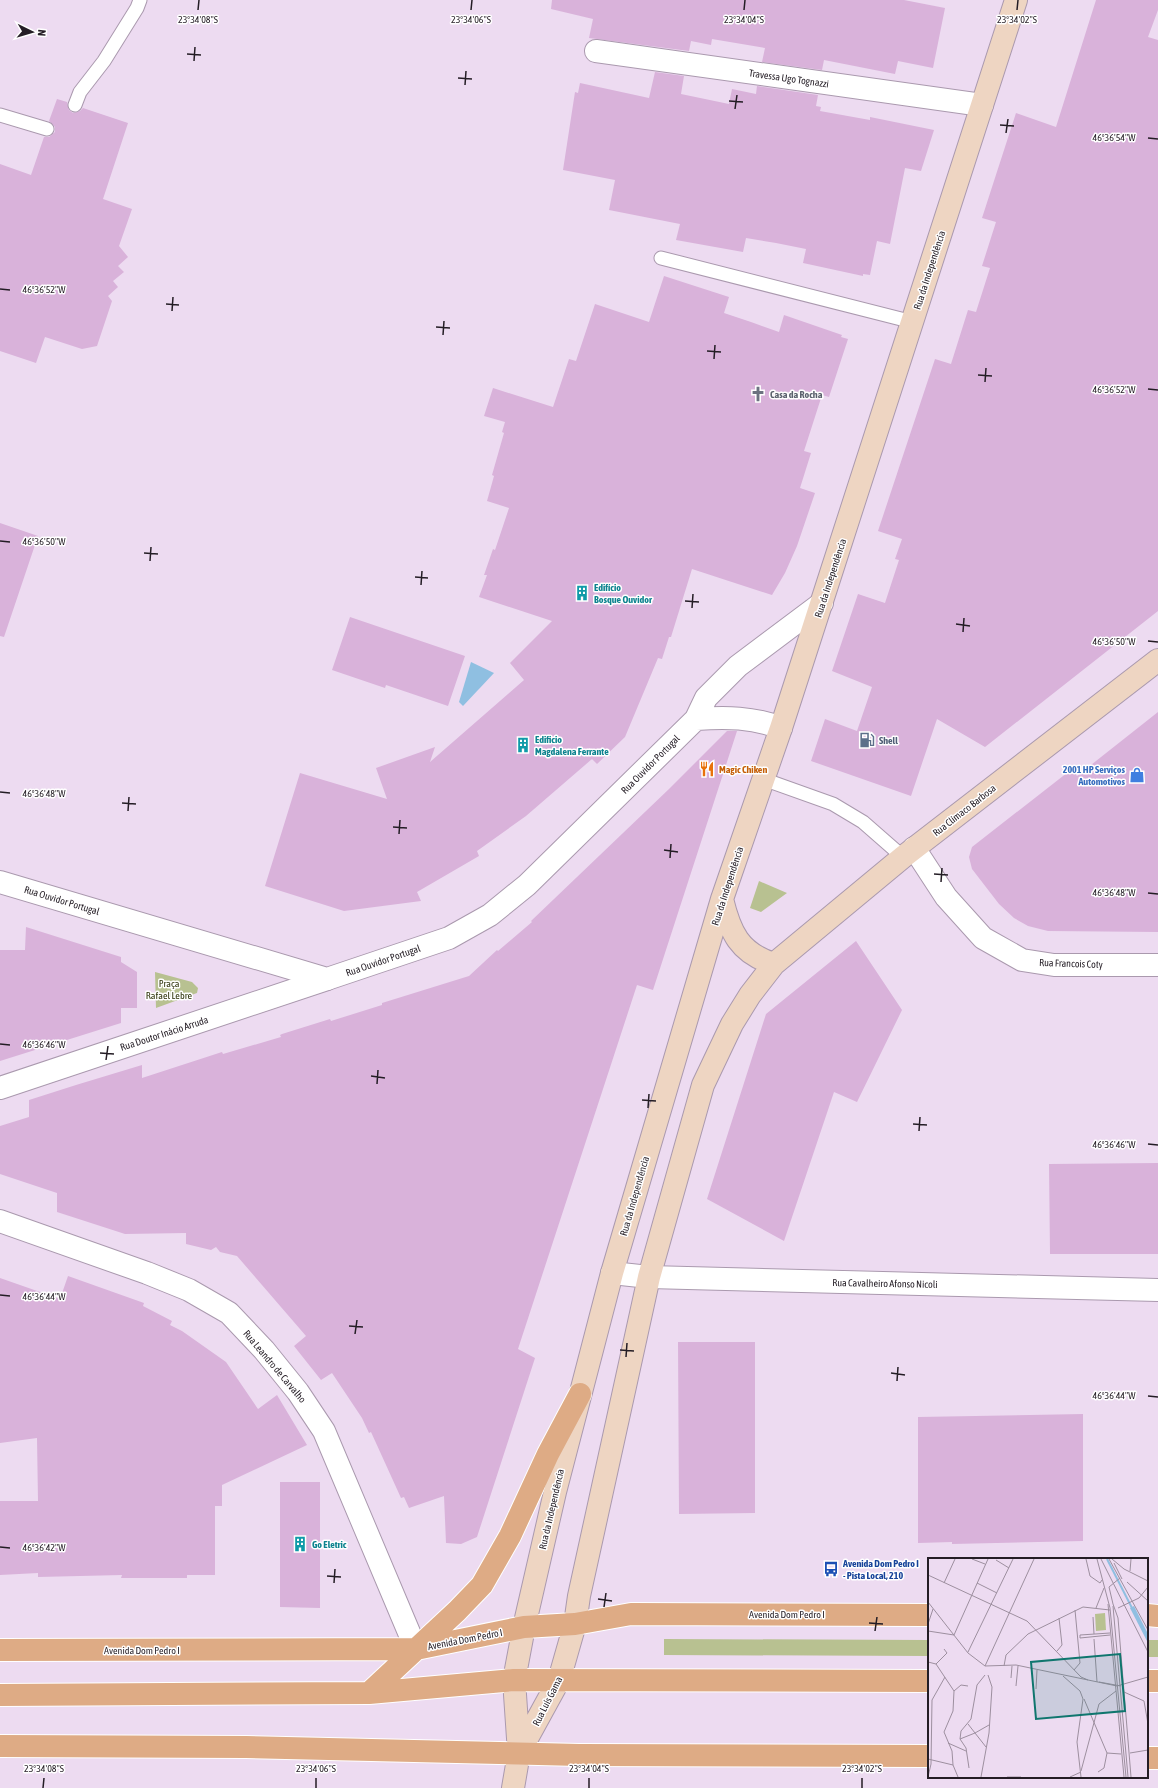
<svg xmlns="http://www.w3.org/2000/svg" width="1158" height="1788" viewBox="0 0 1158 1788" font-family="'Asap Condensed',sans-serif">
	<style>
		.green { fill: #b8c191 }
		.water { fill: #8fbfe1 }
		.building { fill: #d9b2da }
		.lines { fill: none; stroke-linecap: round; stroke-linejoin: round }
		.service-casing { stroke: #aa99ae; stroke-width: 15 }
		.minor-casing { stroke: #aa99ae; stroke-width: 24 }
		.tertiary-casing { stroke: #aa99ae; stroke-width: 24 }
		.secondary-casing { stroke: #aa99ae; stroke-width: 24 }
		.primary-casing { stroke: #fff; stroke-width: 24 }
		.service { stroke: #fff; stroke-width: 13 }
		.minor { stroke: #fff; stroke-width: 22 }
		.tertiary { stroke: #fff; stroke-width: 22 }
		.secondary { stroke: #eed5c2; stroke-width: 22 }
		.primary { stroke: #deab85; stroke-width: 22 }
		.ticks { fill: none; stroke: #241d25; stroke-width: 1.5 }
		.labels { text-anchor: middle; stroke-width: 3; stroke-linejoin: round; paint-order: stroke }
		.street-label { font-size: 10px; fill: #241d25; stroke: #fff }
		.worship-label { font-size: 10px; font-weight: bold; fill: #5b616d; stroke: #fff; text-anchor: start }
		.culture-label { font-size: 10px; font-weight: bold; fill: #0d838f; stroke: #fff; text-anchor: start }
		.service-label { font-size: 10px; font-weight: bold; fill: #4e5e75; stroke: #fff; text-anchor: start }
		.food-label { font-size: 10px; font-weight: bold; fill: #c56008; stroke: #fff; text-anchor: start }
		.shop-label { font-size: 10px; font-weight: bold; fill: #366cbe; stroke: #fff; text-anchor: end }
		.park-label { font-size: 10px; fill: #2b3007; stroke: #fff }
		.transit-label { font-size: 10px; font-weight: bold; fill: #164399; stroke: #fff; text-anchor: start }
		.inset-river { fill: none; stroke: #8fbfe1; stroke-width: 2 }
		.inset-road { fill: none; stroke: #9d8f9f; stroke-width: 1 }
		.view { fill: #0f766e; fill-opacity: 0.15; stroke: #0f766e; stroke-width: 2 }
		.inset-edge { fill: none; stroke: #241d25; stroke-width: 2 }
		.ticks-label { font-size: 10px; text-anchor: middle; fill: #241d25; stroke: #fff; stroke-width: 3; stroke-linejoin: round; paint-order: stroke }
	</style>
	<rect width="100%" height="100%" fill="#eddbf1"/>
	<path class="green" d="M759,881l28,12 -26,19 -11,-4z
		M155,972l37,10 6,6 -1,5 -41,15z
		M664,1639l265,1v16l-265,-1z
		M1147,1640h11v17h-11z"/>
	<path class="water" d="M471,662l23,11 -31,33 -4,-4z"/>
	<path class="building" d="M552,0h352l41,8 -12,60 -35,-7 -3,13 -71,-14 -2,10 -60,-8 3,-14 -53,-9 -1,6 -20,-4 -2,10 -100,-13 4,-19 -42,-10z
		M1096,0h62v10l-10,27 10,3v571l-173,136 -48,-28 -26,77 -100,-35 14,-42 32,12 15,-44 -40,-16 26,-77 27,9 14,-43 -4,-1 7,-20 -24,-8 57,-172 16,5 17,-54 8,2 14,-44 -8,-2 14,-44 -14,-4 34,-105 40,14z
		M655,72l29,4 -3,18 48,10 3,-15 24,5 1,-8 61,9 -2,11 5,1 -1,4 50,9v-3l64,13 -13,41 -16,-3 -15,76 -13,-3 -7,34 -7,-1v2l-60,-13 3,-14 -30,-6 -30,-5 -3,14 -67,-12 4,-16 -71,-14 6,-30 -52,-10 12,-78 3,1 2,-10 69,15z
		M57,99l10,3 2,8 4,3 7,-2 3,-3 45,15 -25,76 29,10 -13,37 9,11 -10,9 6,6 -11,9 5,6 -10,9 4,5 -15,45 -15,3 -37,-12 -9,26 -36,-12v-187l31,11 13,-38h5l6,-5v-5l-6,-6z
		M664,276l65,21 -5,16 27,9 28,10 5,-17 58,20 -1,2 7,2 -19,58 -7,-2 -18,56 7,2 -11,35 15,5 -18,53 -12,27 -13,22 -80,-26 -21,68h-2l-7,22 -4,-1 -33,79 -28,27 -5,-5 -66,57 -49,35 2,5 -62,36 4,9 -77,10 -79,-25 35,-113 87,26 -11,-31 59,-21 -5,15 94,-82 -14,-17 42,-42 -73,-24 8,-22h-3l9,-26 2,1 14,-42 -22,-7 7,-25 -2,-1 12,-42 -2,-1 3,-10 -21,-6 9,-28 60,19 16,-48 7,2 19,-57 54,18z
		M0,523l38,13 -34,101 -4,-1z
		M350,617l115,39 -17,50 -62,-21 -1,3 -53,-18z
		M1158,712v220l-110,-1 -20,-5 -14,-8 -15,-14 -27,-35 -3,-12 3,-10 100,-78 5,7z
		M727,731h10l-84,259 -16,-5 -119,364 17,9 -58,179 -16,7 -15,-1 -2,-47 -35,12 -5,-11 -3,1 -30,-66 -2,1 -7,-15 -30,-45 -11,7 -27,-34 12,-10 -69,-80 -17,-4 -4,-5 -5,3 -25,-6v-11l-61,1 -68,-22v-19l-57,-19v-48l29,-9v-17l47,-15 66,-20v13l80,-26 1,2 58,-17 -1,-2 2,-1 48,-15 1,2 51,-16v-2l87,-27 28,-26 1,1 34,-29 -1,-1 138,-132z
		M26,927l95,30v5l16,10v36h-16v15l-121,38v-111h25z
		M856,941l46,69 -45,92 -23,-10 -50,149 -77,-42 59,-185z
		M1158,1163v91h-108l-1,-90z
		M68,1276l76,27 -1,3 29,15 -2,4 12,6 44,31 32,47 19,-14 30,50 -85,40v21h-7v69h-28v3h-66l1,-3 -84,2v-4l-38,2v-74h38l-1,-63 -37,5v-165l60,21z
		M678,1342h77v171l-76,1z
		M1083,1414v127l-131,3v-2l-34,1v-126z
		M280,1482h40v126l-40,-1z"/>
	<g class="lines">
		<g class="service-casing">
			<path id="service" d="M75,105l5,-13 24,-31 33,-53 3,-8
				M0,115l47,14
				M661,258l252,64
				M763,779l70,25 30,18 40,35"/>
		</g>
		<g class="minor-casing">
			<path id="minor" d="M596,51l386,54
				M914,848l32,49 37,41 39,22 32,5h104
				M0,1088l327,-109
				M0,1221l147,52 42,17 40,23 35,37 34,42 26,39 92,218
				M612,1273l37,4 509,13"/>
		</g>
		<g class="tertiary-casing">
			<path id="tertiary" d="M696,719c30,-2 57,-2 85,9
				M0,882l327,97 122,-41 41,-23 37,-30 169,-166 10,-21 32,-32 84,-63"/>
		</g>
		<g class="secondary-casing">
			<path id="secondary" d="M722,899c8,33 17,54 52,65
				M519,1753l40,-73 16,-56 4,-28 70,-319 54,-192 29,-61 18,-29 24,-31 129,-107 255,-197
				M513,1788l6,-35 -5,-73 10,-53 31,-135 57,-219 110,-374 59,-171 235,-728"/>
		</g>
		<g class="primary-casing">
			<path id="primary" d="M1147,1615l11,1
				M0,1650l416,-1 108,-22 51,-3 56,-10 298,1
				M1147,1681h11
				M369,1693l88,-82 25,-26 28,-49 38,-82 32,-60
				M0,1695l369,-2 145,-13 415,1
				M0,1746l246,1 333,8 350,1
				M1147,1758h11"/>
		</g>
		<use href="#service" class="service"/>
		<use href="#minor" class="minor"/>
		<use href="#tertiary" class="tertiary"/>
		<use href="#secondary" class="secondary"/>
		<use href="#primary" class="primary"/>
	</g>
	<path class="ticks" d="M198,10l1,-10M471,10l1,-10M744,10l1,-10M1017,10l1,-10M187,54l14,1M194,61l1,-14M458,78l14,1M465,85l1,-14M729,101l14,1M735,109l2,-14M1000,125l14,1M1006,133l2,-14M1148,138l10,1M0,289l10,1M166,304l13,1M172,311l1,-14M436,327l14,1M443,335l1,-14M707,351l14,1M714,359l1,-14M978,375l14,1M985,382l1,-14M1148,389l10,1M0,541l10,1M144,553l14,1M150,561l1,-14M415,577l13,1M421,585l1,-14M685,601l14,1M692,608l1,-14M956,624l14,2M963,632l1,-14M1148,641l10,1M0,792l10,1M122,803l14,1M128,811l1,-14M393,827l14,1M399,834l1,-14M664,850l14,2M670,858l1,-14M934,874l14,1M941,882l1,-14M1148,893l10,1M0,1044l10,1M100,1053l14,1M106,1060l2,-14M371,1076l14,2M377,1084l1,-14M642,1100l14,1M648,1108l1,-14M913,1124l14,1M919,1131l1,-14M1148,1144l10,1M0,1295l10,1M349,1326l14,1M355,1334l2,-14M620,1350l14,1M626,1357l1,-14M891,1373l14,2M897,1381l1,-14M1148,1396l10,1M0,1547l10,1M327,1576l14,1M334,1583l1,-14M598,1599l14,2M604,1607l2,-14M869,1623l14,1M875,1631l2,-14M43,1788l1,-10M316,1788v-10M589,1788v-10M862,1788v-10"/>
	<defs>
		<g id="church-bare" transform="scale(1.2)"><path d="M-1.2-6h2.4v3.5h3.3v2.4h-3.3V6h-2.4V-.1h-3.3v-2.4h3.3Z" fill="#6b7280" stroke="#fff" stroke-width="2.5" paint-order="stroke"/></g>
		<g id="building-bare" transform="scale(1.2)"><path d="M-4-6H4V6H1V3H-1V6H-4ZM-2.5-4.3h1.7v1.8h-1.7ZM.8-4.3h1.7v1.8H.8ZM-2.5-1h1.7V.8h-1.7ZM.8-1h1.7V.8H.8Z" fill="#0f9aa8" stroke="#fff" stroke-width="2.5" paint-order="stroke"/></g>
		<g id="fuel-bare" transform="scale(1.2)"><path d="M-5.5-6h7V0h2V4h1.3V-2.5L3-4.5l.8-.8L6-3V5H2.5V1h-1V6h-7ZM-4.2-4.7v3.2H.2V-4.7Z" fill="#5c6f8a" stroke="#fff" stroke-width="2.5" paint-order="stroke"/></g>
		<g id="restaurant-bare" transform="scale(1.2)"><path d="M-5-6h1v4h1v-4h1v4h1v-4h1v5L-1.5 .5V6h-2V.5L-5-1ZM5-6V6H3V1.5H1.5Q1.5-4 5-6Z" fill="#e8710a" stroke="#fff" stroke-width="2.5" paint-order="stroke"/></g>
		<g id="shop-bare" transform="scale(1.2)"><path d="M-5-2.5h2.3a2.7 3.5 0 0 1 5.4 0H5L5.5 6h-11ZM-1.5-2.5h3a1.5 2.3 0 0 0-3 0Z" fill="#3f7fe0" stroke="#fff" stroke-width="2.5" paint-order="stroke"/></g>
		<g id="bus-bare" transform="scale(1.2)"><path d="M-5-6H5V4H4V6H2V4H-2V6H-4V4H-5ZM-3.5-4V0h7V-4ZM-3.5 1.2v1.5H-2V1.2ZM2 1.2v1.5H3.5V1.2Z" fill="#1a4fb4" stroke="#fff" stroke-width="2.5" paint-order="stroke"/></g>
	</defs>
	<g fill-rule="evenodd">
		<use href="#church-bare" x="758" y="394"/>
		<use href="#building-bare" x="582" y="593"/>
		<use href="#fuel-bare" x="867" y="740"/>
		<use href="#building-bare" x="523" y="745"/>
		<use href="#restaurant-bare" x="707" y="769"/>
		<use href="#shop-bare" x="1137" y="775"/>
		<use href="#building-bare" x="300" y="1544"/>
		<use href="#bus-bare" x="831" y="1569"/>
	</g>
	<g class="labels">
		<g class="street-label">
			<text transform="translate(789 78) rotate(8)" y="4">Travessa Ugo Tognazzi</text>
			<text transform="translate(929 270) rotate(-72)" y="4">Rua da Independência</text>
			<text transform="translate(830 578) rotate(-72)" y="4">Rua da Independência</text>
			<text transform="translate(650 764) rotate(-45)" y="4">Rua Ouvidor Portugal</text>
			<text transform="translate(964 810) rotate(-38)" y="4">Rua Clímaco Barbosa</text>
			<text transform="translate(727 886) rotate(-72)" y="4">Rua da Independência</text>
			<text transform="translate(62 900) rotate(17)" y="4">Rua Ouvidor Portugal</text>
			<text transform="translate(383 960) rotate(-19)" y="4">Rua Ouvidor Portugal</text>
			<text transform="translate(1071 963) rotate(2)" y="4">Rua Francois Coty</text>
			<text transform="translate(164 1033) rotate(-18)" y="4">Rua Doutor Inácio Arruda</text>
			<text transform="translate(634 1196) rotate(-74)" y="4">Rua da Independência</text>
			<text transform="translate(885 1283) rotate(1)" y="4">Rua Cavalheiro Afonso Nicoli</text>
			<text transform="translate(275 1366) rotate(50)" y="4">Rua Leandro de Carvalho</text>
			<text transform="translate(551 1509) rotate(-77)" y="4">Rua da Independência</text>
			<text x="787" y="1618">Avenida Dom Pedro I</text>
			<text transform="translate(465 1639) rotate(-11)" y="4">Avenida Dom Pedro I</text>
			<text x="142" y="1654">Avenida Dom Pedro I</text>
			<text transform="translate(547 1701) rotate(-63)" y="4">Rua Luís Gama</text>
		</g>
		<g class="worship-label">
			<text x="770" y="398">Casa da Rocha</text>
		</g>
		<g class="culture-label">
			<text x="594" y="591">Edifício<tspan x="594" dy="12">Bosque Ouvidor</tspan></text>
			<text x="535" y="743">Edificio<tspan x="535" dy="12">Magdalena Ferrante</tspan></text>
			<text x="312" y="1548">Go Eletric</text>
		</g>
		<g class="service-label">
			<text x="879" y="744">Shell</text>
		</g>
		<g class="food-label">
			<text x="719" y="773">Magic Chiken</text>
		</g>
		<g class="shop-label">
			<text x="1125" y="773">2001 HP Serviços<tspan x="1125" dy="12">Automotivos</tspan></text>
		</g>
		<g class="park-label">
			<text x="169" y="987">Praça<tspan x="169" dy="12">Rafael Lebre</tspan></text>
		</g>
		<g class="transit-label">
			<text x="843" y="1567">Avenida Dom Pedro I<tspan x="843" dy="12">- Pista Local, 210</tspan></text>
		</g>
	</g>
	<g transform="translate(928 1558)">
		<rect width="220" height="220" fill="#eddbf1"/>
		<path d="M177,55l1,17 -10,1 -1,-17z" fill="#b8c191"/>
		<path d="M206,48l14,28v9l-18,-35z" fill="#8fbfe1"/>
		<path class="inset-river" d="M179,1l26,51"/>
		<path class="inset-road" d="M44,1l13,5M158,1l4,17 10,7 2,-3M169,1l13,49 16,169M173,1l47,93M181,1l39,71M184,1l12,10 24,12M68,2l13,8M186,5l8,16M202,13l1,-12M0,17l99,46 54,56 7,3M199,24l21,19M16,25l11,-24M49,25l20,10M0,44l40,51 17,13 31,-1 101,21 31,-9M180,46l16,173M185,46l5,14 13,159M185,46l-4,-17 11,-9M185,48l15,171M168,50l8,-20M190,50l21,-10 9,-11M165,59l1,17M0,66l5,-15M0,73l26,4 34,-76M152,77v3l30,-3M152,77l30,-2M166,81l3,43M129,93l5,-6 -3,-27M40,94l45,-93M0,104l8,2 18,27 -1,20 -9,21 8,19 1,14M8,106l11,-11 -3,-4M57,108l49,-107M76,108l2,-11 22,-21 55,-27 27,3M146,112l6,-7 -5,-53M135,118l17,15 3,8 -6,43 4,35M83,120l1,-12M171,124l22,4M88,128l2,-20M108,131l1,-19M26,133l7,-6 7,1M196,134l20,9 4,23M156,141l23,54M40,166l7,9 14,-8M32,181l1,-8 10,-12 6,-34 8,-10M32,181l15,-6 11,14M32,181l6,9 3,20M20,185l18,8M179,195l14,1M202,195l18,-3M0,201l25,6 5,12M153,213l18,-67 17,-13M170,214l6,-4 3,-15M0,219l3,-13 1,-64 13,-23M53,219l8,-44 3,-46 -4,-12M79,219h14M142,219l11,-5"/>
		<path class="view" d="M192,96l5,57 -89,8 -5,-57z"/>
		<rect width="220" height="220" class="inset-edge"/>
	</g>
	<g class="ticks-label">
		<text x="198" y="23">23°34'08"S</text>
		<text x="471" y="23">23°34'06"S</text>
		<text x="744" y="23">23°34'04"S</text>
		<text x="1017" y="23">23°34'02"S</text>
		<text x="1114" y="141">46°36'54"W</text>
		<text x="44" y="293">46°36'52"W</text>
		<text x="1114" y="393">46°36'52"W</text>
		<text x="44" y="545">46°36'50"W</text>
		<text x="1114" y="645">46°36'50"W</text>
		<text x="44" y="797">46°36'48"W</text>
		<text x="1114" y="896">46°36'48"W</text>
		<text x="44" y="1048">46°36'46"W</text>
		<text x="1114" y="1148">46°36'46"W</text>
		<text x="44" y="1300">46°36'44"W</text>
		<text x="1114" y="1399">46°36'44"W</text>
		<text x="44" y="1551">46°36'42"W</text>
		<text x="44" y="1772">23°34'08"S</text>
		<text x="316" y="1772">23°34'06"S</text>
		<text x="589" y="1772">23°34'04"S</text>
		<text x="862" y="1772">23°34'02"S</text>
	</g>
	<g transform="translate(32 32) rotate(95)" stroke="#ffffff" stroke-width="3" paint-order="stroke">
	<path d="M0-3L7 15L0 10L-7 15Z" fill="#241d25"/>
	<text y="-6" font-size="11" font-weight="bold" text-anchor="middle" fill="#241d25">N</text>
	</g>
</svg>
